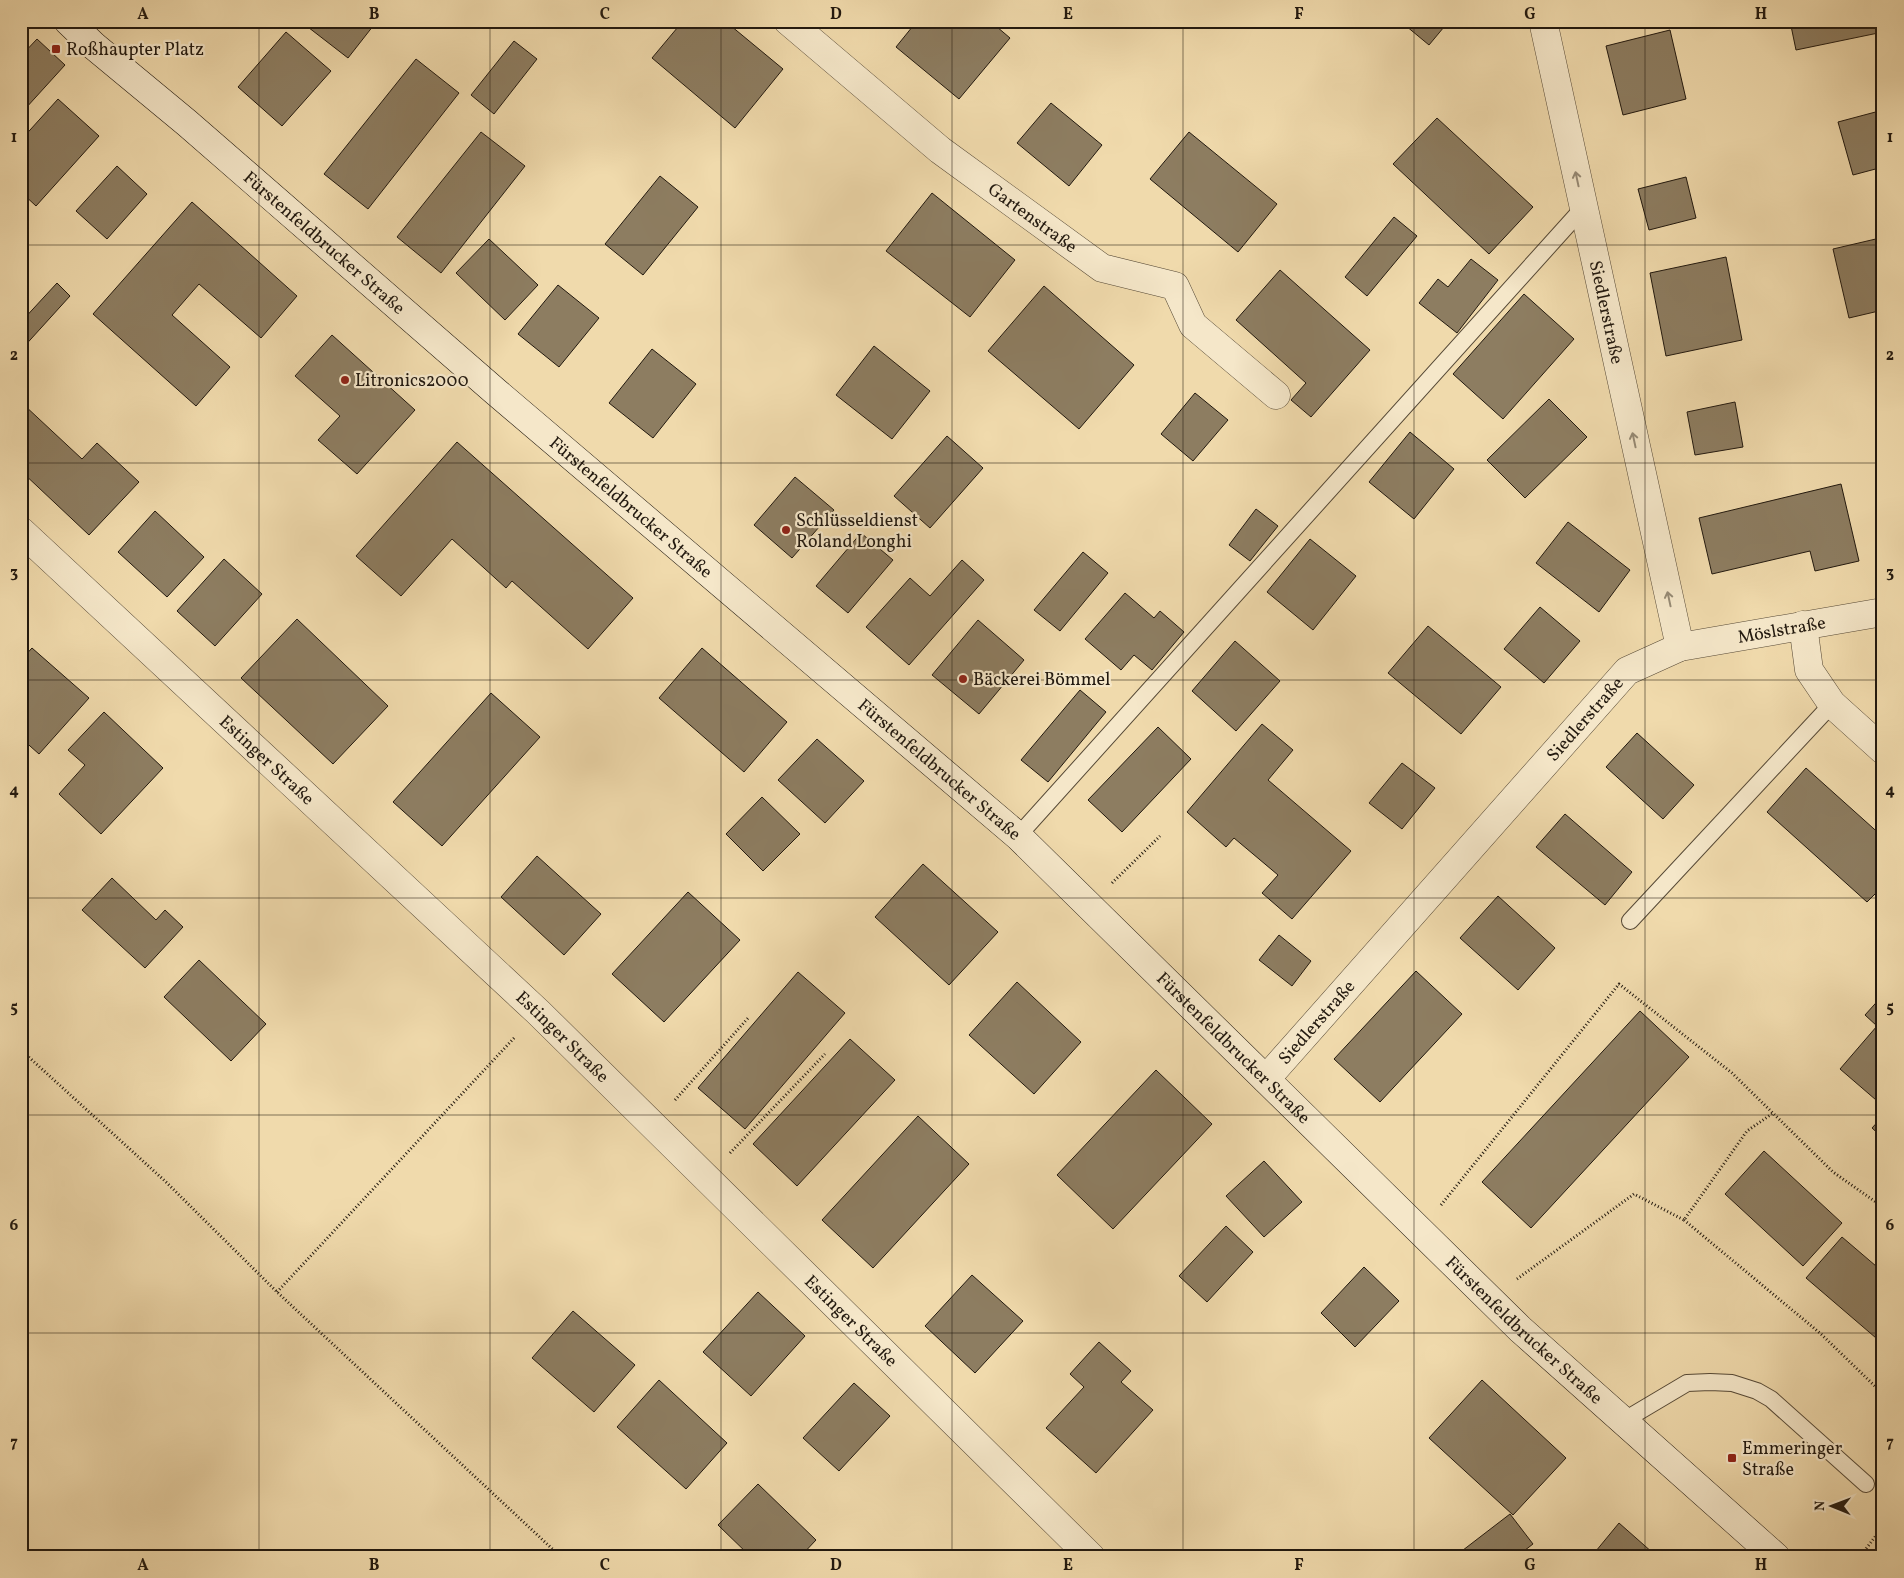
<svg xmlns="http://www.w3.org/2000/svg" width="1904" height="1578" viewBox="0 0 1904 1578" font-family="Vollkorn,serif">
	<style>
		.building { fill: #8d7d61; stroke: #22190f }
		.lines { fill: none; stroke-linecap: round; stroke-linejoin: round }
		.service-casing { stroke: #564936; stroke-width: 18 }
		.minor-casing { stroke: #564936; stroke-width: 29 }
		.secondary-casing { stroke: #22190f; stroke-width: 29 }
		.path { stroke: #22190f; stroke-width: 3; stroke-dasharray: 1 2.5; stroke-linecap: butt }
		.service { stroke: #f5e7c9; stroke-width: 16 }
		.minor { stroke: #f5e7c9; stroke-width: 28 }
		.secondary { stroke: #f5e7c9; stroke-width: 28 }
		.oneway { stroke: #968a75 }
		.grid { fill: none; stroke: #22190f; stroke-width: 1; stroke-opacity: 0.55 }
		.poi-dot { fill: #8f2418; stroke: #f5e7c9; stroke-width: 2 }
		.labels { text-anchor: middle; stroke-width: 4.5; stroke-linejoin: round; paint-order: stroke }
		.poi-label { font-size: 18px; fill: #22190f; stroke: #f5e7c9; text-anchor: start }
		.street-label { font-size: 18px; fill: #22190f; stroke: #f5e7c9 }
		.neatline { fill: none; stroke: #22190f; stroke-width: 2 }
		.grid-label { font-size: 16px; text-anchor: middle; font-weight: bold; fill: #22190f }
	</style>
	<rect width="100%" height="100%" fill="#f0daac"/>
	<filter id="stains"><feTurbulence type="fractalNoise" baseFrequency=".004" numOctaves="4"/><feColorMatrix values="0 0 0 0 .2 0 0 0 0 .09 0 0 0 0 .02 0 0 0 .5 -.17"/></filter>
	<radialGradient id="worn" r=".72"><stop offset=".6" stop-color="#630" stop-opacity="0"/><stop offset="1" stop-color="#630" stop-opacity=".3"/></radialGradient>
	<path class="building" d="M306,21h71l-29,37 -44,-34z
		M683,21h42l58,48 -48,59 -83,-70z
		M917,21h73l20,17 -51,61 -63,-52z
		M1400,21h49l-20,24z
		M1790,21h93v11l-87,18z
		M1670,30l16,69 -63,16 -17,-69z
		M286,32l45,39 -49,55 -44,-39z
		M37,39l28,26 -40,44 -4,-4v-49z
		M514,41l23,18 -43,55 -23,-19z
		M416,59l43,34 -91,116 -44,-35z
		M58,99l41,37 -63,70 -15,-14v-52z
		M1051,103l51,42 -33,41 -52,-43z
		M1883,110v57l-30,8 -15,-53z
		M1437,118l96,89 -44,47 -96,-90z
		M481,132l44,34 -84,107 -44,-36z
		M1189,132l88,72 -39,48 -88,-73z
		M117,166l30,28 -40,45 -31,-28z
		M660,176l38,31 -55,68 -38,-31z
		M1686,177l10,41 -47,12 -11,-41z
		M932,193l83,67 -45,57 -84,-66z
		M192,202l105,94 -36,42 -62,-54 -27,31 58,52 -34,39 -103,-92z
		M1394,217l23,19 -50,60 -22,-19z
		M1880,238l3,12v60l-34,8 -16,-69z
		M489,239l49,46 -33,35 -49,-47z
		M1726,257l16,83 -76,16 -16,-83z
		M1471,259l27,21 -41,53 -38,-30 19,-24 10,8z
		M1280,270l90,80 -59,67 -20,-17 15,-17 -70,-63z
		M57,283l13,13 -49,54v-28z
		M558,285l41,33 -40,49 -41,-33z
		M1044,286l90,79 -55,64 -91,-78z
		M1524,294l50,45 -71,80 -50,-45z
		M332,335l83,75 -58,64 -39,-34 22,-24 -45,-40z
		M874,346l56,45 -38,48 -56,-44z
		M652,349l44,35 -43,54 -44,-35z
		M1883,356v34l-7,-32z
		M1195,393l33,27 -35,41 -32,-27z
		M1549,399l38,38 -62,61 -38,-38z
		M1735,402l8,45 -48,8 -8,-43z
		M23,404l59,55 15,-16 42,39 -50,53 -68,-64v-65z
		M1410,432l44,37 -40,50 -45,-37z
		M947,436l36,32 -53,60 -36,-32z
		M457,442l176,156 -45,51 -76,-68 -6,7 -54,-49 -51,57 -45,-40z
		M795,477l39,33 -42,48 -38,-33z
		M1841,484l18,77 -44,10 -5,-20 -98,23 -13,-56z
		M1256,509l22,17 -28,35 -21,-16z
		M155,511l49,46 -37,40 -49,-45z
		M1568,522l62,48 -31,42 -63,-49z
		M861,533l32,27 -45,53 -32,-27z
		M1310,539l46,37 -43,54 -46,-38z
		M1083,552l25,21 -48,58 -26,-21z
		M224,559l38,35 -47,52 -38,-35z
		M962,560l22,20 -75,85 -43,-38 44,-49 20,18z
		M1125,593l29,25 6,-7 24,21 -32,38 -18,-15 -13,15 -36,-31z
		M1540,607l40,34 -36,42 -40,-34z
		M297,619l91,87 -55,58 -92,-86z
		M978,620l46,40 -45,54 -47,-39z
		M1428,626l73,61 -40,47 -73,-61z
		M1235,641l45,40 -44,50 -44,-40z
		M32,648l57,50 -50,56 -18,-16v-78z
		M702,648l85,74 -43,50 -85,-74z
		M1080,690l26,22 -58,70 -27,-22z
		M491,693l49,44 -98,109 -49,-44z
		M104,712l59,56 -62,66 -42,-40 26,-29 -17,-15z
		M1262,724l31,26 -25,30 83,71 -59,68 -30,-26 16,-18 -44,-37 -8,9 -39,-35z
		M1158,727l33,32 -69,73 -34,-32z
		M1637,733l57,52 -31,34 -57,-52z
		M817,739l47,42 -39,42 -47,-43z
		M1402,763l33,25 -33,41 -33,-26z
		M1806,768l77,69v49l-16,16 -100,-90z
		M762,797l38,37 -37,37 -37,-37z
		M1565,814l67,58 -27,33 -69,-58z
		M537,856l64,58 -37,41 -63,-58z
		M923,864l75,68 -49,53 -74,-68z
		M112,878l44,42 9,-10 18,17 -38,41 -63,-58z
		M688,892l52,48 -76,82 -52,-48z
		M1498,896l57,52 -37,42 -58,-52z
		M1279,935l32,26 -19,25 -33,-26z
		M199,960l67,64 -35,37 -67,-64z
		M1416,971l46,43 -82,88 -46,-43z
		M798,972l47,41 -100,116 -47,-41z
		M1017,982l64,60 -47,52 -65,-59z
		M1883,995v111l-43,-37 37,-43 -12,-11z
		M1640,1011l49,46 -158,171 -49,-46z
		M850,1039l45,41 -98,106 -44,-42z
		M1156,1070l56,54 -99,105 -56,-54z
		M918,1116l51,48 -96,104 -51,-48z
		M1883,1116v22l-11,-10z
		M1764,1151l78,72 -39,43 -78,-72z
		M1264,1161l38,41 -38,35 -38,-41z
		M1226,1226l27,26 -46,50 -28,-26z
		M1842,1237l41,35v72l-77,-66z
		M1364,1267l35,34 -44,46 -34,-34z
		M972,1275l51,46 -48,52 -50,-47z
		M758,1292l47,44 -54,60 -48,-44z
		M573,1311l62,54 -41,47 -62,-54z
		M1099,1342l32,29 -10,11 32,28 -57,63 -50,-45 38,-41 -14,-13z
		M659,1380l68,63 -41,46 -69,-62z
		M1482,1380l84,78 -53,57 -84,-77z
		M854,1383l36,33 -51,55 -36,-33z
		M758,1484l58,56 -16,17h-49l-33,-32z
		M1510,1514l23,30 -17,13h-62z
		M1619,1523l34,30 -3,4h-59z"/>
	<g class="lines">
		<g class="service-casing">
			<path id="service" d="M1018,836l565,-628
				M1630,921l202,-217
				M1623,1421l64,-38 23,-1 22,1 25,8 14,8 95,85"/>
		</g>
		<g class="minor-casing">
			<g id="minor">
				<path id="s1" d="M788,21l152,129 162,118 73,18 18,39 83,70"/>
				<path id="s2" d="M1543,21l137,626"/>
				<path id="s3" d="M21,531l517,481 553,545"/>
				<path d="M1803,625l6,45 23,34 51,46"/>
				<path id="s4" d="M1266,1079l361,-408 53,-24 203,-35"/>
			</g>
		</g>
		<g class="secondary-casing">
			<g id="secondary">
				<path id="s5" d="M68,21l26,25 93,77 309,269 522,444 502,493 256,228"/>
			</g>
		</g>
		<path class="path" d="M1112,883l48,-47
			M21,1050l145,132 111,110 284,265
			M675,1100l74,-83
			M730,1153l95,-99
			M1441,1205l178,-221 113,89 101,99 50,35
			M1684,1220l137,114 62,60
			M1517,1279l117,-85 50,26 63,-89 26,-18
			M277,1292l238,-255
			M1860,1557l23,-31"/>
		<use href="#service" class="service"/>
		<use href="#minor" class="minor"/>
		<use href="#secondary" class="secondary"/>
	</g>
	<defs><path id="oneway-shaft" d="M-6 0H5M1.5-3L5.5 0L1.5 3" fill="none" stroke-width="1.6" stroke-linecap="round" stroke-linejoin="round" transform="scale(1.25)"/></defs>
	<g class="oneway">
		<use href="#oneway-shaft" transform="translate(1577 179) rotate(-102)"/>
		<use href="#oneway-shaft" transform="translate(1634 440) rotate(-102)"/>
		<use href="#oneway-shaft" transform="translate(1669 599) rotate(-102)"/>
	</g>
	<path class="grid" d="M259,21v1536M490,21v1536M721,21v1536M952,21v1536M1183,21v1536M1414,21v1536M1645,21v1536M21,245h1862M21,463h1862M21,680h1862M21,898h1862M21,1115h1862M21,1333h1862"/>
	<g class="poi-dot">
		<rect x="51" y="44" width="10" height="10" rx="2.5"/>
		<circle cx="345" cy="380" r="5"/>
		<circle cx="786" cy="530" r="5"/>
		<circle cx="963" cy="679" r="5"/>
		<rect x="1727" y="1453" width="10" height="10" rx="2.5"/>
	</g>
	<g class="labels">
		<g class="poi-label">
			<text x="66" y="55">Roßhaupter Platz</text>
			<text x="355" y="386">Litronics2000</text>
			<text x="796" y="526">Schlüsseldienst<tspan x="796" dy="21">Roland Longhi</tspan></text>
			<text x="973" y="685">Bäckerei Bömmel</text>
			<text x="1742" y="1454">Emmeringer<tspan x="1742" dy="21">Straße</tspan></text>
		</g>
		<g class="street-label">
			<text dy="6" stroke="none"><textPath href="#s1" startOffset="314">Gartenstraße</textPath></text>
			<text dy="6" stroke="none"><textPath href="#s5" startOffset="339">Fürstenfeldbrucker Straße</textPath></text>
			<text dy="6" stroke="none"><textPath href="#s2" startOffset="298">Siedlerstraße</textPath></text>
			<text dy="6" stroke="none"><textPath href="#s5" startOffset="744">Fürstenfeldbrucker Straße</textPath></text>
			<text dy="6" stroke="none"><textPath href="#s4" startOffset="706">Möslstraße</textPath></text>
			<text dy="6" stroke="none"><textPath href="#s4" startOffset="481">Siedlerstraße</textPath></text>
			<text dy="6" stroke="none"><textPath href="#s3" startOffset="336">Estinger Straße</textPath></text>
			<text dy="6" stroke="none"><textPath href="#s5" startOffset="1149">Fürstenfeldbrucker Straße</textPath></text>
			<text dy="6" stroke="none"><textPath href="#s4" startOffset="76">Siedlerstraße</textPath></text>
			<text dy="6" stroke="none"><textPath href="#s3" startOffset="741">Estinger Straße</textPath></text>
			<text dy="6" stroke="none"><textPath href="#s5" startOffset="1554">Fürstenfeldbrucker Straße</textPath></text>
			<text dy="6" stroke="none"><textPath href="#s3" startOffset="1146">Estinger Straße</textPath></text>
			<text dy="6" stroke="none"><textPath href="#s5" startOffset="1959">Fürstenfeldbrucker Straße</textPath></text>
		</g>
	</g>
	<rect width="1904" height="1578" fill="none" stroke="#f0daac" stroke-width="55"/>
	<g transform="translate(1832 1506) rotate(271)" stroke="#f5e7c9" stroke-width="4" paint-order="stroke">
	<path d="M0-4L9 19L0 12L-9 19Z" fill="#22190f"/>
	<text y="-8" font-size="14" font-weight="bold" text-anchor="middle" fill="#22190f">N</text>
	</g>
	<rect x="28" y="28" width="1848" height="1522" class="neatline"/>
	<g class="grid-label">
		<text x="143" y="19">A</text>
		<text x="374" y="19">B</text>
		<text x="605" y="19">C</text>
		<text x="836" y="19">D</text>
		<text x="1068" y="19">E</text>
		<text x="1299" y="19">F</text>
		<text x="1530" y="19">G</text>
		<text x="1761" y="19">H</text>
		<text x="14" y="142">1</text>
		<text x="1890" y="142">1</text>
		<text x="14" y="360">2</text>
		<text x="1890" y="360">2</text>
		<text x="14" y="577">3</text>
		<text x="1890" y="577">3</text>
		<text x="14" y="795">4</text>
		<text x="1890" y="795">4</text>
		<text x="14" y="1012">5</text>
		<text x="1890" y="1012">5</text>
		<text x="14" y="1230">6</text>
		<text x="1890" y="1230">6</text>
		<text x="14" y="1447">7</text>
		<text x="1890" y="1447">7</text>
		<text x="143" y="1570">A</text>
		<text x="374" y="1570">B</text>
		<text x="605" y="1570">C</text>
		<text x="836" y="1570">D</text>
		<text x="1068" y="1570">E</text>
		<text x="1299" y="1570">F</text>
		<text x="1530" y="1570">G</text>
		<text x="1761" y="1570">H</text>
	</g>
	<rect width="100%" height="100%" filter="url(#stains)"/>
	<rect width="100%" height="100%" fill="url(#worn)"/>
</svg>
